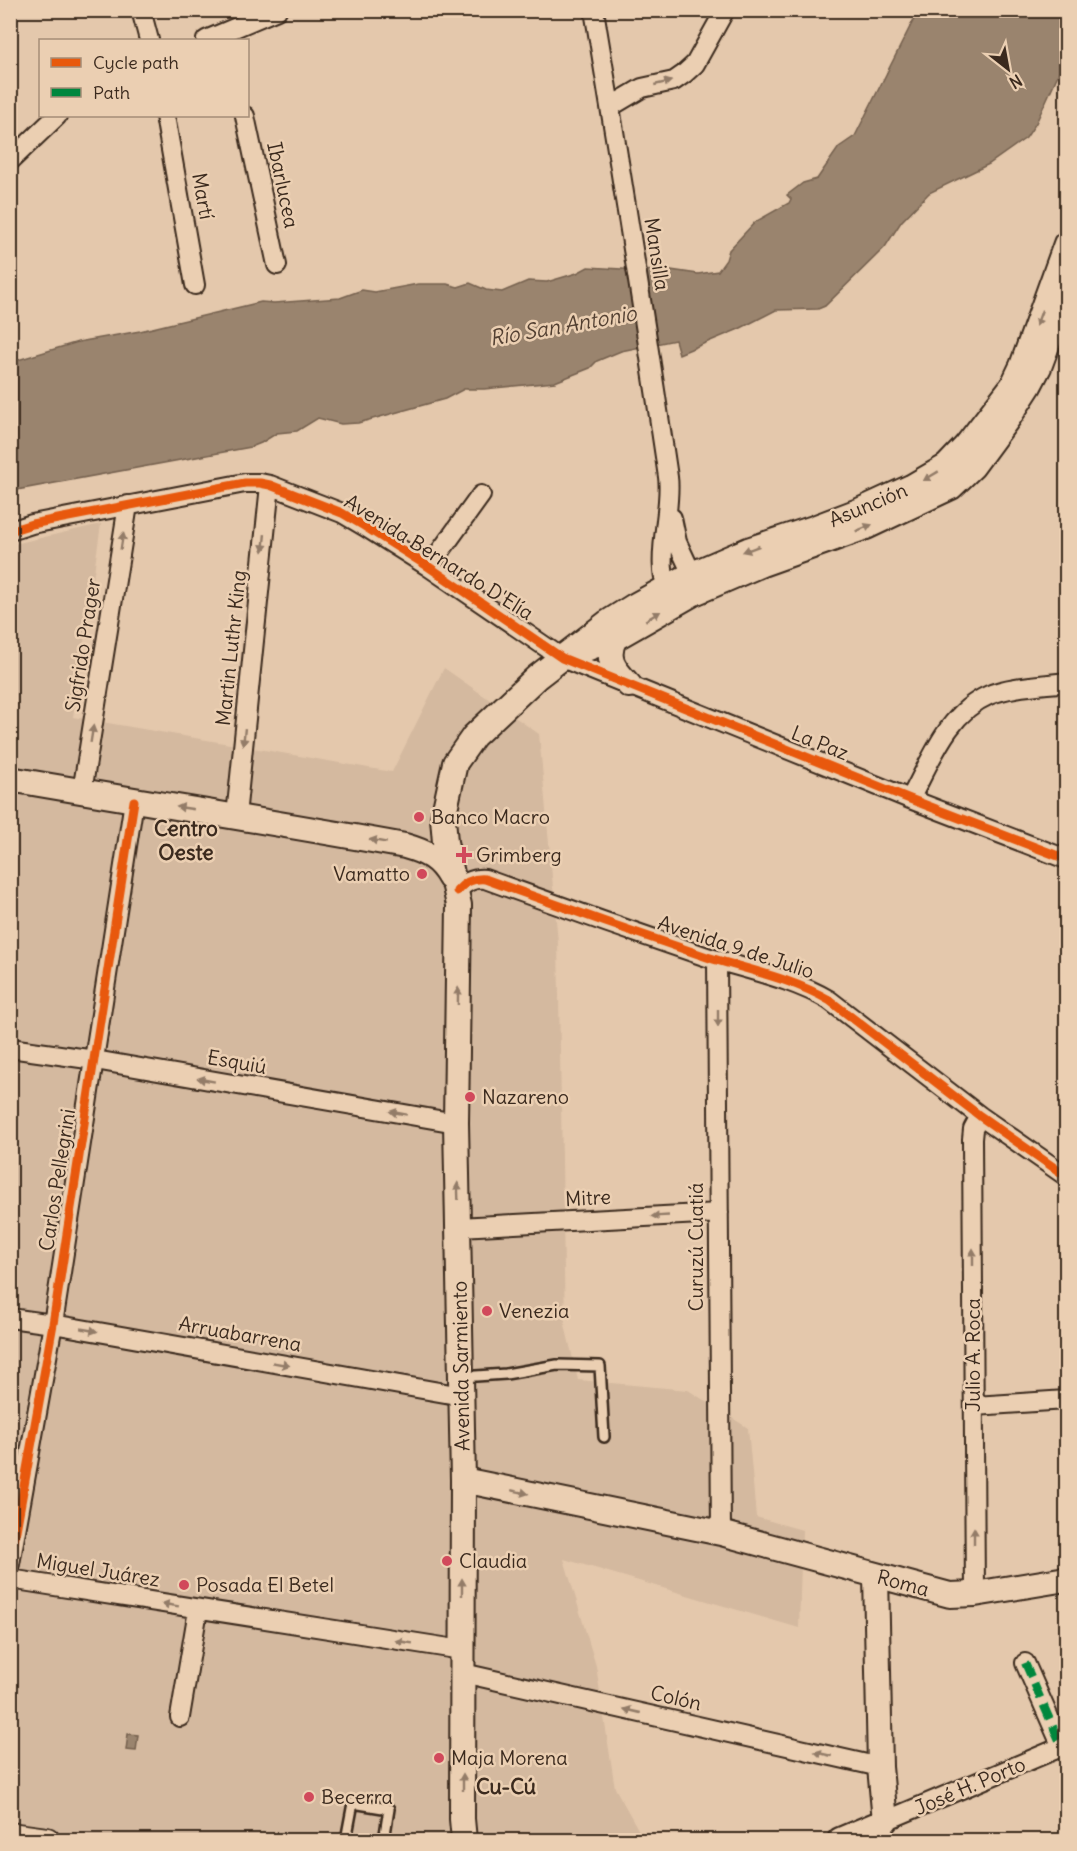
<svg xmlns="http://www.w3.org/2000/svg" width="1077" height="1851" viewBox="0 0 1077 1851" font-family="Delius,sans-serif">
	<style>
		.built { fill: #d4b99f }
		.green { fill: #c5ab92; stroke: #806a58; stroke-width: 1.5 }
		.water { fill: #9a846e; stroke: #74604e; stroke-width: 1.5 }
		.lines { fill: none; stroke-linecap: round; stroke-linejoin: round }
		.lane-casing { stroke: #3b2a1e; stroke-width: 14 }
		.street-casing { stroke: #3b2a1e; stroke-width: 22 }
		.secondary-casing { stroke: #3b2a1e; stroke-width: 28 }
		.lane { stroke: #ebcfb2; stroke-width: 9 }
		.street { stroke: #ebcfb2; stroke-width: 18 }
		.secondary { stroke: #ebcfb2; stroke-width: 24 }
		.quiet { stroke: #00873e; stroke-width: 8; stroke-dasharray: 15 8; stroke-linecap: butt }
		.cycleway-casing { stroke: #ebcfb2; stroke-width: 13 }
		.cycleway { stroke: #e8590c; stroke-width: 9 }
		.oneway { fill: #937c68 }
		.poi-dot { fill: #d1495b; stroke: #ebcfb2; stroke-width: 2 }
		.labels { text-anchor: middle; stroke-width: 5; stroke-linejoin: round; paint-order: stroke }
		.street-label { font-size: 20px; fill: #3b2a1e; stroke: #ebcfb2 }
		.poi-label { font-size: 20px; fill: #3b2a1e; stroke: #ebcfb2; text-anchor: start }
		.water-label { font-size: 21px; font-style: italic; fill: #534032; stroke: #ebcfb2 }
		.neighbourhood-label { font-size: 21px; font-weight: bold; fill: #3b2a1e; stroke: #ebcfb2 }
	</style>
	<rect width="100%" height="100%" fill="#e4c8ac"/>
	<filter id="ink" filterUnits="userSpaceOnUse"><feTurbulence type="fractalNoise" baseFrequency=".0167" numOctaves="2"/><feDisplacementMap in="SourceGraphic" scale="12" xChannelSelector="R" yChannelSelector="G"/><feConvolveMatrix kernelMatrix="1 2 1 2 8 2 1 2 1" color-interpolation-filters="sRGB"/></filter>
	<g filter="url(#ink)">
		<path class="built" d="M101,524l-28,193 319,55 52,-104 95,66 19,208 7,383 13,55 110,10 60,38 8,89 46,13 -3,98 -235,-69 32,107 19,122 29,52h-633l-1,-1295z"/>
		<path class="green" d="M11,1466l9,3 -9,36z"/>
		<path class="water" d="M918,11h148v46l-30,66 -10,15 -37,26 -60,29 -28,29 -16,25 -60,59 -7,3 -42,1 -37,19 -60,25 -4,-14 -54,11 -24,10 -7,7 -35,14 -71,7h-20l-19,10 -87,24 -17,1 -23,-6 -21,13 -20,2 -16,10 -10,4 -240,44v-129l67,-20 62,-11 121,-29 13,1 66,-5 22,-8 13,2 43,-8h29l11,3 12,-4 16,7 16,2 26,-11 19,1 30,-9 11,-6 67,4 16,-1 27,4 20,-3 8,-11 3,-10 26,-28 34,-19 2,-4 -4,-4 16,-12 14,-4 22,-32 16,-11z
			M128,1734l10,1 -2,16 -10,-1z"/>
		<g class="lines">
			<g class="lane-casing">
				<path id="lane" d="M461,1377l45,-3 51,-9 43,1 4,71
					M346,1840l7,-37 36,6 -5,31"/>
			</g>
			<g class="street-casing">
				<path id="street" d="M141,10l8,30
					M594,10c26,156 51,311 74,467 5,34 -18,94 5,120
					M206,40l71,-30
					M610,107l32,-19 32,-7 10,-7 11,-10 30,-54
					M165,116l30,169
					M245,116l32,149
					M10,161l47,-45
					M672,518l5,24 15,32v12
					M10,531l22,-7 213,-41h15l10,2 72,28 22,13 65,41 133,91 348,141 156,60
					M429,567l52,-72
					M82,792l46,-287
					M910,799c21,-38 37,-86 79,-104 20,-9 55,-10 77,-13
					M236,816l34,-331
					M457,891c8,-9 16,-13 28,-12 74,27 148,53 222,78 41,13 84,21 122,43l151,116 86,60
					M717,960l4,573
					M10,1048l85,12 361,63
					M459,1227l260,-14
					M10,1318l43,6 409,72
					M974,1406l92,-6
					M10,1564l43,-240 81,-523
					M10,1579l452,71
					M975,1594l-3,-455 1,-10 7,-13
					M1025,1663l37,84
					M463,1673l417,94
					M180,1717l18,-107
					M885,1821l181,-76"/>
			</g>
			<g class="secondary-casing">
				<path id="secondary" d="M615,638c-11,21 0,32 14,47
					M583,650l32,-12 77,-44 70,-30 104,-37 85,-40 22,-21 36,-49 20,-31 10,-19 27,-73
					M10,779c132,23 264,43 395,67 21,6 34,12 45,32
					M463,1480l258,53 229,62 25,-1 91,-15
					M10,1835l37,5
					M464,1840l-2,-21 1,-339 -7,-357 3,-218 -14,-63 -2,-24 12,-55 19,-27 63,-59 70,-54 27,-17 58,-32 56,-24 63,-21 50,-19 50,-23 36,-21 19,-20 47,-61 9,-19 44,-122
					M840,1840l45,-19 -5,-54 -4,-192"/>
			</g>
			<use href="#lane" class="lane"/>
			<use href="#street" class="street"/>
			<use href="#secondary" class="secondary"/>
			<path class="quiet" d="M1025,1663l37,84"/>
			<g class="cycleway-casing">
				<path id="cycleway" d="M10,531l22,-7 213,-41h15l10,2 72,28 22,13 65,41 133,91 348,141 156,60
					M457,891c8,-9 16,-13 28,-12 74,27 148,53 222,78 41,13 84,21 122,43l151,116 86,60
					M10,1564l43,-240 81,-523"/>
			</g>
			<use href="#cycleway" class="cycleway"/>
		</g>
		<defs><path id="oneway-solid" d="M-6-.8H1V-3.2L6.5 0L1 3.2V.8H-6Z" transform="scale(1.5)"/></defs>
		<g class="oneway">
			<use href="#oneway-solid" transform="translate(663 83) rotate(-13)"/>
			<use href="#oneway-solid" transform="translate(1039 318) rotate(110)"/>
			<use href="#oneway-solid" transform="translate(931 476) rotate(149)"/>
			<use href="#oneway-solid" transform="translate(864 528) rotate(-22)"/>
			<use href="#oneway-solid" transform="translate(122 541) rotate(-81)"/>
			<use href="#oneway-solid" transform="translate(264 543) rotate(96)"/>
			<use href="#oneway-solid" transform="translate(751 549) rotate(160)"/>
			<use href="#oneway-solid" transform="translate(653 616) rotate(-31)"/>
			<use href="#oneway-solid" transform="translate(92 734) rotate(-81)"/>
			<use href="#oneway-solid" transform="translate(244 737) rotate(96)"/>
			<use href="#oneway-solid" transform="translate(185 808) rotate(-172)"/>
			<use href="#oneway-solid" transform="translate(378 841) rotate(-170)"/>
			<use href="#oneway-solid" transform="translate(458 996) rotate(-89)"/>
			<use href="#oneway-solid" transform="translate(718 1018) rotate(90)"/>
			<use href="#oneway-solid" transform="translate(206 1080) rotate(-170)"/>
			<use href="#oneway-solid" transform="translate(398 1113) rotate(-170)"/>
			<use href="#oneway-solid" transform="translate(458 1191) rotate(-92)"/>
			<use href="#oneway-solid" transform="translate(660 1216) rotate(177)"/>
			<use href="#oneway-solid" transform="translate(973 1257) rotate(-90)"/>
			<use href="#oneway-solid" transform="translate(89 1330) rotate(10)"/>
			<use href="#oneway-solid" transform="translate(281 1364) rotate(10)"/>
			<use href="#oneway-solid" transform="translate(520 1492) rotate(12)"/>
			<use href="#oneway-solid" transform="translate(974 1536) rotate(-90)"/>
			<use href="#oneway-solid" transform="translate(462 1587) rotate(-90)"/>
			<use href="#oneway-solid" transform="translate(170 1605) rotate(-171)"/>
			<use href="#oneway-solid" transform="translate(404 1642) rotate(-171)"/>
			<use href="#oneway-solid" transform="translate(632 1711) rotate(-167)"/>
			<use href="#oneway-solid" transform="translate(823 1754) rotate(-167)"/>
			<use href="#oneway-solid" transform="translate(463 1782) rotate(-90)"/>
		</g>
	</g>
	<g class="poi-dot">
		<circle cx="419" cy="817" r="6"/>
		<path d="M461 846h6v6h6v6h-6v6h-6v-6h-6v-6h6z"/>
		<circle cx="422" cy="874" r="6"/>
		<circle cx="470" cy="1097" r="6"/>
		<circle cx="487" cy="1311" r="6"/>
		<circle cx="447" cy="1561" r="6"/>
		<circle cx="184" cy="1585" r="6"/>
		<circle cx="439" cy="1758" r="6"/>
		<circle cx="309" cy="1797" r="6"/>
	</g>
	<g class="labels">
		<g class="street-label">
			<text transform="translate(283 185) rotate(78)" y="7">Ibarlucea</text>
			<text transform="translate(203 196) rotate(80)" y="7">Martí</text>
			<text transform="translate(657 254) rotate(81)" y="7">Mansilla</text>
			<text transform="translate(868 505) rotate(-23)" y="7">Asunción</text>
			<text transform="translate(439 557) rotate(32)" y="7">Avenida Bernardo D'Elía</text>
			<text transform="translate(83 645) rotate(-81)" y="7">Sigfrido Prager</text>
			<text transform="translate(231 648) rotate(-84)" y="7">Martin Luthr King</text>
			<text transform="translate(820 743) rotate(22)" y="7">La Paz</text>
			<text transform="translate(736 947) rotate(18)" y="7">Avenida 9 de Julio</text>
			<text transform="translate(237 1062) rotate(10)" y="7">Esquiú</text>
			<text transform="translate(57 1180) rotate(-81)" y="7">Carlos Pellegrini</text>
			<text transform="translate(588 1198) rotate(-3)" y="7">Mitre</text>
			<text transform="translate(696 1247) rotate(-90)" y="7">Curuzú Cuatiá</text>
			<text transform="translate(240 1334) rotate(10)" y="7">Arruabarrena</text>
			<text transform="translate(973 1355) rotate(-90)" y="7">Julio A. Roca</text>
			<text transform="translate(461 1366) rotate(-91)" y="7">Avenida Sarmiento</text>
			<text transform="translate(98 1570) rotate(9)" y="7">Miguel Juárez</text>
			<text transform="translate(903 1583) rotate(15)" y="7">Roma</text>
			<text transform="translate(676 1698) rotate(13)" y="7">Colón</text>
			<text transform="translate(970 1786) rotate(-23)" y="7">José H. Porto</text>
		</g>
		<g class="poi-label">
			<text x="431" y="824">Banco Macro</text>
			<text x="476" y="862">Grimberg</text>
			<text x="410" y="881" text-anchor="end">Vamatto</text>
			<text x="482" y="1104">Nazareno</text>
			<text x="499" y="1318">Venezia</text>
			<text x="459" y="1568">Claudia</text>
			<text x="196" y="1592">Posada El Betel</text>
			<text x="451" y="1765">Maja Morena</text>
			<text x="321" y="1804">Becerra</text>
		</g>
		<g class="water-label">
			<text transform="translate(563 326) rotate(-10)" y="7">Río San Antonio</text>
		</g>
		<g class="neighbourhood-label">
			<text x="186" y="836">Centro<tspan x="186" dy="24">Oeste</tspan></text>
			<text x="506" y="1794">Cu-Cú</text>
		</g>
	</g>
	<rect width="1077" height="1851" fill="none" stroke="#ebcfb2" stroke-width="36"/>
	<rect x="18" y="18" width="1041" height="1815" fill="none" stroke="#3b2a1e" stroke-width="2" filter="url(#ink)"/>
	<rect x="39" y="39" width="210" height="78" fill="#ebcfb2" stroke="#a58d77" stroke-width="1.5"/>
	<rect x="51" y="58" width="30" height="9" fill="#e8590c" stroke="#a58d77" stroke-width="1.5"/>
	<text x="93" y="69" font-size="18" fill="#3b2a1e">Cycle path</text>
	<rect x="51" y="88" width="30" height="9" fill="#00873e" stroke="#a58d77" stroke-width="1.5"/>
	<text x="93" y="99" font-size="18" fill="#3b2a1e">Path</text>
	<g transform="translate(1008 69) rotate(149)" stroke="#ebcfb2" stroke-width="4.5" paint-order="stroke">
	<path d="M0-4.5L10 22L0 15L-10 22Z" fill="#3b2a1e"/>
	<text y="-9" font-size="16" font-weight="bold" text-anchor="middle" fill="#3b2a1e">N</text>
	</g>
</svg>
